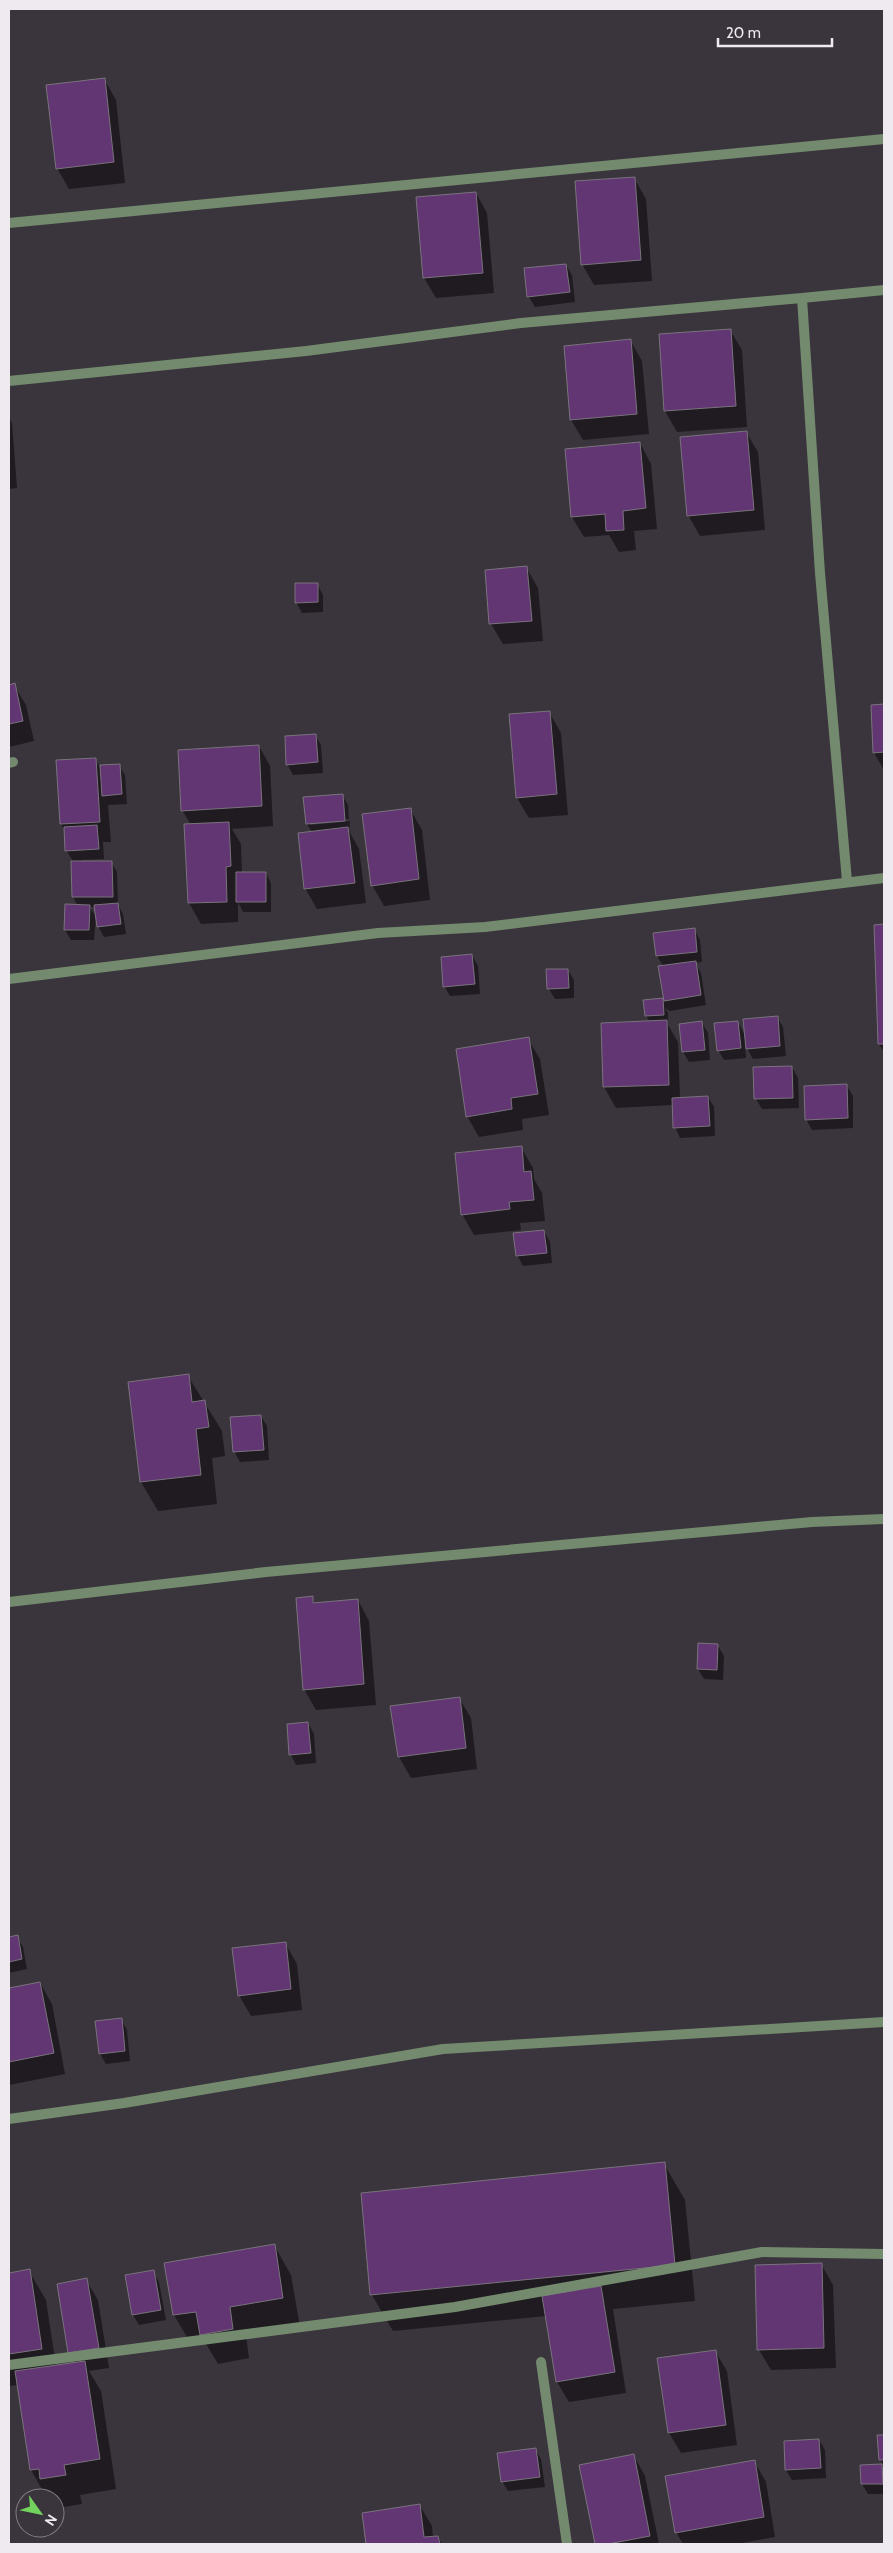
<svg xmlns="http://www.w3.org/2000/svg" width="893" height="2553" viewBox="0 0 893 2553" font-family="Cabin,sans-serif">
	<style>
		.shadow { fill: #0007 }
		.building { fill: #623573; stroke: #7a737d }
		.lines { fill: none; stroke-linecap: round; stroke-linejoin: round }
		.service { stroke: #738a6e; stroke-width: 10 }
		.minor { stroke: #738a6e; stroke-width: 10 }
	</style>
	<rect width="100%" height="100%" fill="#3a343c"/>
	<path class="shadow" d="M104,79l12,21 9,83 -56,6 -12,-21z
		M634,178l12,21 6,82 -58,4 -12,-21z
		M476,193l11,20 7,80 -58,5 -12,-20z
		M566,265l6,10 3,27 -40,5 -6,-10z
		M730,330l12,20 5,77 -70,5 -12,-21 -5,-76z
		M630,340l12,21 7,73 -66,6 -12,-20z
		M9,417l3,6 5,65 -8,1z
		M746,432l12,20 7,78 -65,6 -12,-21z
		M640,443l11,21 6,65 -23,2 2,19 -17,2 -10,-17 -25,2 -12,-20z
		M526,567l12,21 5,53 -40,3 -12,-20z
		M317,584l6,11v17l-21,1 -6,-11z
		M14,685l12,20 8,36 -25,6v-61z
		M884,705v65l-10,-17 -2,-47z
		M549,712l12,21 7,82 -39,3 -12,-20z
		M315,735l6,10 2,28 -30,2 -6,-11z
		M259,746l11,20 3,60 -41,3 9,15 1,29h24l5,10v29h-28l-5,-10v20l-37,2 -12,-21 -3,-78h5l-9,-15z
		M95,759l7,12 17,-6 6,10 2,29 -19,1 3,37h-8l1,17 -22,1v2h29l6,10 1,32 5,10 3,20 -22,3 -6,-11 -2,-19h-6l6,10 -2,23h-23l-6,-10 13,-24 -5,-9v-36l-7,-11 -1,-19 -4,-7z
		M342,795l6,10 1,14 -39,3v3l40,-4 -1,10 10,18 7,54 -49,6 -12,-21 7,-56 -5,-8z
		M410,809l12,21 8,70 -46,6 -12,-21z
		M884,925v127l-5,-8 -4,-118z
		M694,929l6,11 2,22 -7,1 6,10 5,32 -36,6 -5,-3 3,5v12l10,17 2,56 28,-1 6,10 1,29 -35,2 -5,-11 -2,-22 -57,3 -12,-21 -2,-63 48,-2 -4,-6 -1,-15 20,-2 -1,-32 -7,-11 -2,-22z
		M472,955l6,11 2,28 -30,2 -6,-10z
		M568,970l6,10v18l-19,1 -6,-10z
		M777,1017l6,10 3,29 -33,3 -8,-15 1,14 -22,2 -6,-10 20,-28 8,15z
		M702,1023l6,10 2,27 -21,2 -6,-10z
		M528,1039l12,20 9,56 -27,4 1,11 -44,7 -12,-21z
		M792,1067l6,11 1,30 -37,1 -6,-10z
		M847,1086l6,10v32l-41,2 -6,-11z
		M521,1147l12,21 1,11 8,14 3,28 -25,2 1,7 -47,5 -12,-21z
		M544,1231l6,11 2,21 -29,3 -6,-11z
		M188,1376l34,55 3,25 -13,2 5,46 -59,7 -17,-29 -12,-99z
		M261,1416l6,10 2,34 -29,2 -6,-11z
		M312,1598l3,6 43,-4 11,21 7,84 -60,5 -12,-21z
		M718,1646l6,10 -1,24 -19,-1 -6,-10z
		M459,1698l12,20 6,51 -66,9 -12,-21 -7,-50z
		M308,1723l6,11 2,29 -20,2 -5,-10z
		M17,1937l6,10 4,22 -18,4v-35z
		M285,1943l12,21 5,46 -51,6 -12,-21z
		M40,1983l12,21 13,70 -56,11v-96z
		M121,2019l6,11 3,31 -24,3 -6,-10z
		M664,2164l21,36 10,101 -82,8 13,84 -57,9 -12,-20 -11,-66 -153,15 -21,-36z
		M274,2245l17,30 9,52 -54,9 3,22 -31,6 -13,-22 -14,2 -17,-29 -8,-51z
		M821,2264l12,21 3,83 -65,2 -12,-20z
		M29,2271l17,29 10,66 20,-3 -7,-11 17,-72 12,20 11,68 -20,3 12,20 15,98 -36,6 2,9 -24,4 -3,-10h-8l-16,-28 -13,-85 -9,1v-112z
		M153,2272l6,10 7,38 -27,5 -6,-10z
		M715,2351l12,20 10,74 -56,8 -12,-20z
		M878,2436h6v58h-16l-6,-10 -1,-18 23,-1 -4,-5z
		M819,2440l6,10 1,28 -34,2 -6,-10 -1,-28z
		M535,2449l6,10 4,28 -37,4 -6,-10z
		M634,2456l11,20 14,68h-63l-15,-78z
		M754,2461l12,21 9,55 -39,7h-53l-7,-12z
		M420,2506l12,20 1,12 5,-1 4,7h-75l-4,-30z"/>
	<path class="building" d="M105,78l9,84 -58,7 -10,-84z
		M635,177l6,83 -60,5 -6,-84z
		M476,192l7,81 -60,5 -7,-81z
		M566,264l4,28 -43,5 -3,-29z
		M731,329l5,77 -72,5 -5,-77z
		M631,339l6,75 -67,6 -6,-74z
		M747,431l7,79 -67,6 -7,-79z
		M640,442l6,66 -23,3 1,19 -18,1 -1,-17 -34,3 -6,-68z
		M527,566l5,55 -43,3 -4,-54z
		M295,583h23v19l-23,1z
		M15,683l8,38 -14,3v-39z
		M884,704v48l-11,1 -2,-48z
		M550,711l7,83 -41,4 -7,-84z
		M316,734l2,28 -32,3 -1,-29z
		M259,745l3,61 -81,5 -3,-61z
		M96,758l4,64 -40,2 -4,-64z
		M120,764l2,30 -20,2 -2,-31z
		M343,794l2,27 -39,3 -3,-27z
		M411,808l8,71 -48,7 -9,-72z
		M229,822l2,44 -5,1 1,35 -39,1 -4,-79z
		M97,825l2,24 -34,2 -1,-24z
		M348,827l7,56 -51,6 -6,-56z
		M71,861h41l1,36h-41z
		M236,872h30v30h-30z
		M118,903l3,21 -24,3 -3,-22z
		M65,904l25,1 -1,25h-25z
		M884,924v120h-6l-4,-119z
		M695,928l2,24 -41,4 -3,-23z
		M472,954l3,30 -32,3 -2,-30z
		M696,961l5,34 -37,6 -6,-35z
		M546,969h22l1,19 -22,1z
		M663,998l1,17 -19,1 -2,-16z
		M778,1016l2,30 -34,3 -3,-30z
		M667,1020l2,65 -66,2 -2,-64z
		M702,1021l3,29 -23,2 -3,-28z
		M738,1021l3,27 -24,3 -3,-28z
		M529,1037l9,57 -27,4 1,11 -46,8 -10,-68z
		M792,1066l1,32 -39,1 -1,-32z
		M847,1084l1,34 -43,2 -1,-34z
		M708,1096l2,30 -37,2 -1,-30z
		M522,1146l2,26 7,-1 3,29 -25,2 1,7 -49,6 -6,-62z
		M544,1230l3,23 -31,3 -3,-23z
		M189,1374l3,28 13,-2 4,27 -13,2 5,46 -61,7 -12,-100z
		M261,1415l3,35 -31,2 -3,-35z
		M313,1596v7l45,-4 6,85 -61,6 -7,-92z
		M698,1643l20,1 -1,26 -20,-1z
		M460,1697l6,51 -68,9 -8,-51z
		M308,1722l3,31 -22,2 -2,-31z
		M18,1935l4,24 -13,3v-25z
		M286,1942l5,47 -53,7 -6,-48z
		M40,1982l14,71 -45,9v-74z
		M122,2018l3,33 -26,3 -4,-33z
		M665,2162l10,103 -305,30 -9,-102z
		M275,2244l8,54 -53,9 3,22 -33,6 -4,-23 -23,3 -9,-52z
		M822,2263l2,85 -67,2 -2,-85z
		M30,2269l12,80 -33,5v-81z
		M154,2270l7,40 -29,5 -7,-40z
		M87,2278l12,70 -31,5 -11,-69z
		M601,2286l14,86 -59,10 -14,-86z
		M716,2350l10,75 -58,8 -11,-75z
		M85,2361l15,98 -36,6 2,10 -26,4 -1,-10 -9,1 -15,-99z
		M877,2435h7v25h-5z
		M819,2439l2,29 -36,2 -1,-29z
		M536,2448l4,29 -39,5 -4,-29z
		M634,2454l16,82 -42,8h-13l-16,-79z
		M755,2460l9,57 -89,16 -10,-57z
		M882,2464l1,20h-22l-1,-19z
		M420,2504l4,33 14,-1 2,8h-74l-4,-31z"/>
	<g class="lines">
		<path class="service" d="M9,223l875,-84
			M9,381l297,-30 215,-28 281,-25
			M9,763l4,-1
			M847,881l-27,-308 -18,-275 82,-8
			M9,979l369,-46 107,-6 399,-49
			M9,1602l257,-30 546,-50 72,-3"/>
		<path class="minor" d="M9,2119l115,-16 319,-54 441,-27
			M541,2362l26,182
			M9,2365l446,-58 307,-55 122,2"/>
	</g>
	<rect width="893" height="2553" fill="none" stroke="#eeeaef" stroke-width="20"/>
	<g transform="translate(40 2513) rotate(123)"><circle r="24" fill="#3a343c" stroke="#827d84"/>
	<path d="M0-4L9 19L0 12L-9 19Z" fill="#73d25d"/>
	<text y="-8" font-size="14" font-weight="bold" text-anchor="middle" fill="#eeeaef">N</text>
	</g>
	<path d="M718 38v8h114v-8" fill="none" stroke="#eeeaef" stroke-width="2.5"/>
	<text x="726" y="38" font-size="15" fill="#eeeaef" stroke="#3a343c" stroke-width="4" paint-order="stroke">20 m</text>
</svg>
